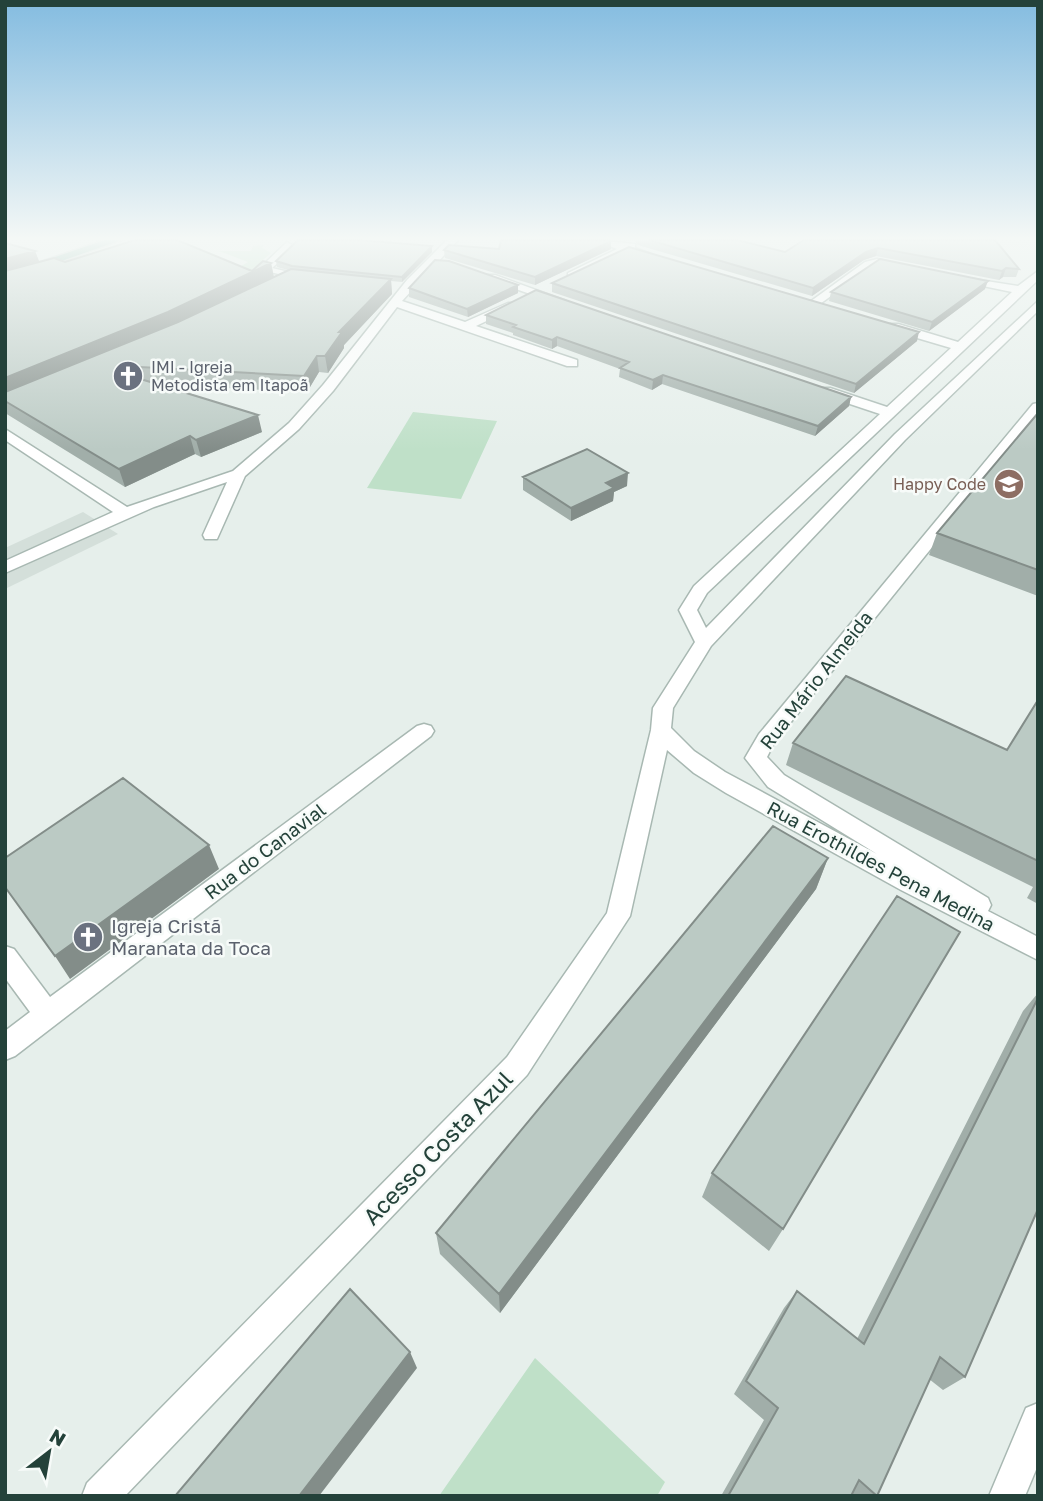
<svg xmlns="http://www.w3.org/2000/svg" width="1043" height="1501" viewBox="0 0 1043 1501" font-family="'Golos Text',sans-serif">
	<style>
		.built { fill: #d4dfda }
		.green { fill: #bfe0c8 }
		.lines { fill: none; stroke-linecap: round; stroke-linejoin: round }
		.minor-casing { stroke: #a8b8b2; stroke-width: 3 }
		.major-casing { stroke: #c2cac8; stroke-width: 3 }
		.minor { fill: #fff; fill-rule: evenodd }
		.major { fill: #6aa596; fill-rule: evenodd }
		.wall { fill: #a1aea9 }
		.shaded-wall { fill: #838d89 }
		.building { fill: #bbcac4; stroke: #838d89; stroke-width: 2 }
		.labels { text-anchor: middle; stroke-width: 5; stroke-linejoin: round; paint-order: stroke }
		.far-worship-label { font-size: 16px; fill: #5b616d; stroke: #f7fbf9; text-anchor: start }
		.far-education-label { font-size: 16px; fill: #785e54; stroke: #f7fbf9; text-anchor: end }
		.street-label { font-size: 19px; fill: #24423a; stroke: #f7fbf9 }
		.worship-label { font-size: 19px; fill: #5b616d; stroke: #f7fbf9; text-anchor: start }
		.near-street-label { font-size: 23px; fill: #24423a; stroke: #f7fbf9 }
	</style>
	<rect width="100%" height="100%" fill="#e6efeb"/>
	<path class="built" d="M83,512l35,22 -113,55v-41z"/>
	<path class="green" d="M264,245l-2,3 9,5 -22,19 -13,-3 12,-7 -29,-11h32l2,-5z
		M413,412l84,9 -36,78 -94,-11z
		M535,1358l130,124 -8,14h-218z"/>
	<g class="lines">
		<g class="minor-casing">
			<path id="minor" d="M447,240h11l-56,61 63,21 43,-19h8v4l-40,19 101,34v6h-10l-170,-59 -64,84 -34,38 -54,47 -28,63h-12l-2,-4 24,-53 -73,25 -149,66v-12l108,-49 -108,-72v-11l122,78 106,-36 56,-48 34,-38 84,-105z
				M595,240l40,4v4l21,8 -5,3 -24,-7 -51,25h-8v-4l49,-24z
				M287,242l5,3 -2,7 -18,16 38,9v4l-49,-11 2,-5z
				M877,259l31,8 -5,3 -30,-4 -56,40 -10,-2 58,-42z
				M1038,271v9l-331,313 -10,17 9,18 189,-194 143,-133v10l-133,129 -194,206 -38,62 -2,20 23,23 31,21 152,82 -109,-67 -23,-29 14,-24 274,-330 5,-1v13l-264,327 -7,14 17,18 204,123 3,7 -3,6 50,26v23l-137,-70 -175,-97 -32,-20 -27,-23 -37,166 -103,159 -402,421h-43l5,-13 420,-426 100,-144 44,-183 2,-22 42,-66 -16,-32 15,-24 186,-172 -60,-20v-6h10l57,19 64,-59 -61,-18v-6h8l60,18 54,-50 -58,-12v-4l64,10z
				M487,275h8l71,26 -10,2 -69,-24z
				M424,724l7,2 3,5 -3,5 -416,320 -10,4v-29l25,-19 -25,-34v-32l9,3 36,48 367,-271z
				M1038,1403v62l-13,31h-36l37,-88z"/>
		</g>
		<g class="major-casing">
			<path id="major" d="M105,240h16l-116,41v-7z"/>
		</g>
		<use href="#minor" class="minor"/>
		<use href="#major" class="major"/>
	</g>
	<path class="wall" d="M621,240h44l120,12 33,-12 201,29 -3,8h-13l-4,3 -123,-24 -12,4 -52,36 -174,-51 -3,-4z
		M611,241v8l-76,36 -90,-27 -1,-8 55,-1z
		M5,243l30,8 4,11 213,9 19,-8 3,14 14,-7 -11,-3 -1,-6 156,-9 -30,30 -11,-1 1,13 -48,51v3l-16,25 -9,-1 -12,20 -147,-7 102,47 -61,25 -6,-3 -70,33 -120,-74z
		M552,283l365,58 -63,52 -302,-101z
		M409,288l109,5 -50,24 -59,-20z
		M985,289l-56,42 -100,-30 2,-9z
		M486,315l365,82 -2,9 -34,30 -153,-52 -10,6 -33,-13 1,-8 -63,-23 -5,3 -39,-14v-2l-27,-9z
		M1038,413v183l-109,-41 8,-22z
		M523,477l104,9 -13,6 -1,9 -42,20 -48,-31z
		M1038,700v204l-11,-6 6,-11 -247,-122 7,-22 214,7z
		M828,858l-12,31 -316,424 -60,-59 -4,-21z
		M1038,993v216l-73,168 -22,13 -14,-11 -52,117h-156l43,-76 -30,-26 50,-86 13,-17 60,48 166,-328z
		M712,1173l71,56 -14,22 -67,-54z"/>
	<path class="shaded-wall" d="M611,241v8l-76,36v-8z
		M432,246v6l-30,30v-5z
		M878,248l-2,8 -12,4 -52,36 1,-8 53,-36z
		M35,251l6,15 -36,9v-16z
		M271,263l3,15 -102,50 -167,69v-19z
		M1006,268l-3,9 -4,3 3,-9z
		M391,279l1,15 -48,51v3l-16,25 -3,-17 14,-24z
		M988,281l-3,8 -56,42 3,-9z
		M518,285v8l-50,24 -1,-8z
		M919,332l-2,9 -63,52 2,-9z
		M557,337v9l-5,3v-9z
		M317,356l2,16 -12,20 -3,-16z
		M663,375l-1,9 -10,6 1,-10z
		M851,397l-2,9 -34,30 3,-10z
		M258,415l4,17 -61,25 -5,-17z
		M190,436l5,18 -70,33 -6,-18z
		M628,473l-1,13 -13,6 -1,9 -42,20v-13l35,-25z
		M209,845l10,24 -149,110 -15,-23z
		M828,858l-12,31 -316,424 -1,-19z
		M410,1352l7,16 -98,128h-20z"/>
	<path class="building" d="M135,240h42l75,31 11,-10 8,2 -103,49 -163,66v-107l49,-13 11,4z
		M298,240h61l73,6 -30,31 -110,-11 -16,-5z
		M501,240h108l2,1 -76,36 -91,-27 5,-5 50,4z
		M649,240h88l48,12 19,-12h191l24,29 -13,-1 -4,3 -124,-23 -12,4 -53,36z
		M5,243l30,8 -30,8z
		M629,247l290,85 -63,52 -304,-101z
		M880,259l108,22 -56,41 -101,-30z
		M435,260l14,1 69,24 -51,24 -58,-21z
		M291,269l100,10 -52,53h3l-17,24h-8l-13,20 -182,-10 -1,7 137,42 -62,25 -6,-4 -71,33 -114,-68v-9l173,-70z
		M536,290l315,107 -33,29 -155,-51 -10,5 -33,-12 9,-6 -72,-25 -5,3 -39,-13 3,-2 -30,-10z
		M1038,413v157l-101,-37z
		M587,449l41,24 -22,10 8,5 -43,20 -48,-31z
		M846,676l161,74 31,-50v161l-245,-118z
		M123,778l86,67 -154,111 -50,-69v-29z
		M773,826l55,32 -329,436 -63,-61z
		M897,896l63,36 -177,297 -71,-56z
		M1038,998v211l-73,168 -25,-20 -63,139 -18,-16 -8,16h-123l50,-88 -32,-27 51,-90 67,53z
		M350,1289l60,63 -111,144h-124z"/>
	<linearGradient id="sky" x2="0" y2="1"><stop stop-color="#84bce0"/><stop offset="0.53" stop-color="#f4f8f6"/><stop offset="1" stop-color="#f4f8f6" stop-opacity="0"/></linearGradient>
	<rect width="1043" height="450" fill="url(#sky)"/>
	<defs>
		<g id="church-disc" transform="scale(1.575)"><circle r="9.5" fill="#6b7280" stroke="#f7fbf9"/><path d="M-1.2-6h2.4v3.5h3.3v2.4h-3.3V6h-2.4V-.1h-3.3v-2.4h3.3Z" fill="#fff"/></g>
		<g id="university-disc" transform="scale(1.575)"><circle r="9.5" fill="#8d6e63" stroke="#f7fbf9"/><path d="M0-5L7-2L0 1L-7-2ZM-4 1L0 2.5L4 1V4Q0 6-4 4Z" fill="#fff"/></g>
	</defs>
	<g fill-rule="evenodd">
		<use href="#church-disc" x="128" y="376"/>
		<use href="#university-disc" x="1009" y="484"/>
		<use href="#church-disc" x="88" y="937"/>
	</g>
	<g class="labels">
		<g class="far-worship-label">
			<text x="151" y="373">IMI - Igreja<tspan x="151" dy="18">Metodista em Itapoã</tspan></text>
		</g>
		<g class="far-education-label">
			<text x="986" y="490">Happy Code</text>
		</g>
		<g class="street-label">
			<text transform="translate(816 680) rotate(-52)" y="7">Rua Mário Almeida</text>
			<text transform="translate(265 851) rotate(-37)" y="7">Rua do Canavial</text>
			<text transform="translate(881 866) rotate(28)" y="7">Rua Erothildes Pena Medina</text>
		</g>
		<g class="worship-label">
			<text x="111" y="933">Igreja Cristã<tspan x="111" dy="22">Maranata da Toca</tspan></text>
		</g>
		<g class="near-street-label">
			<text transform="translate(438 1148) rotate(-46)" y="8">Acesso Costa Azul</text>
		</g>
	</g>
	<rect width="1043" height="1501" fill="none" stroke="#24423a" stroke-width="14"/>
	<g transform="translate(49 1452) rotate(31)" stroke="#f7fbf9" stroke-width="5" paint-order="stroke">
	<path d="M0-5L12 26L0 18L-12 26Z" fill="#24423a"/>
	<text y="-10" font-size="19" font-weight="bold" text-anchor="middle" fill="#24423a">N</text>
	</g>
</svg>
